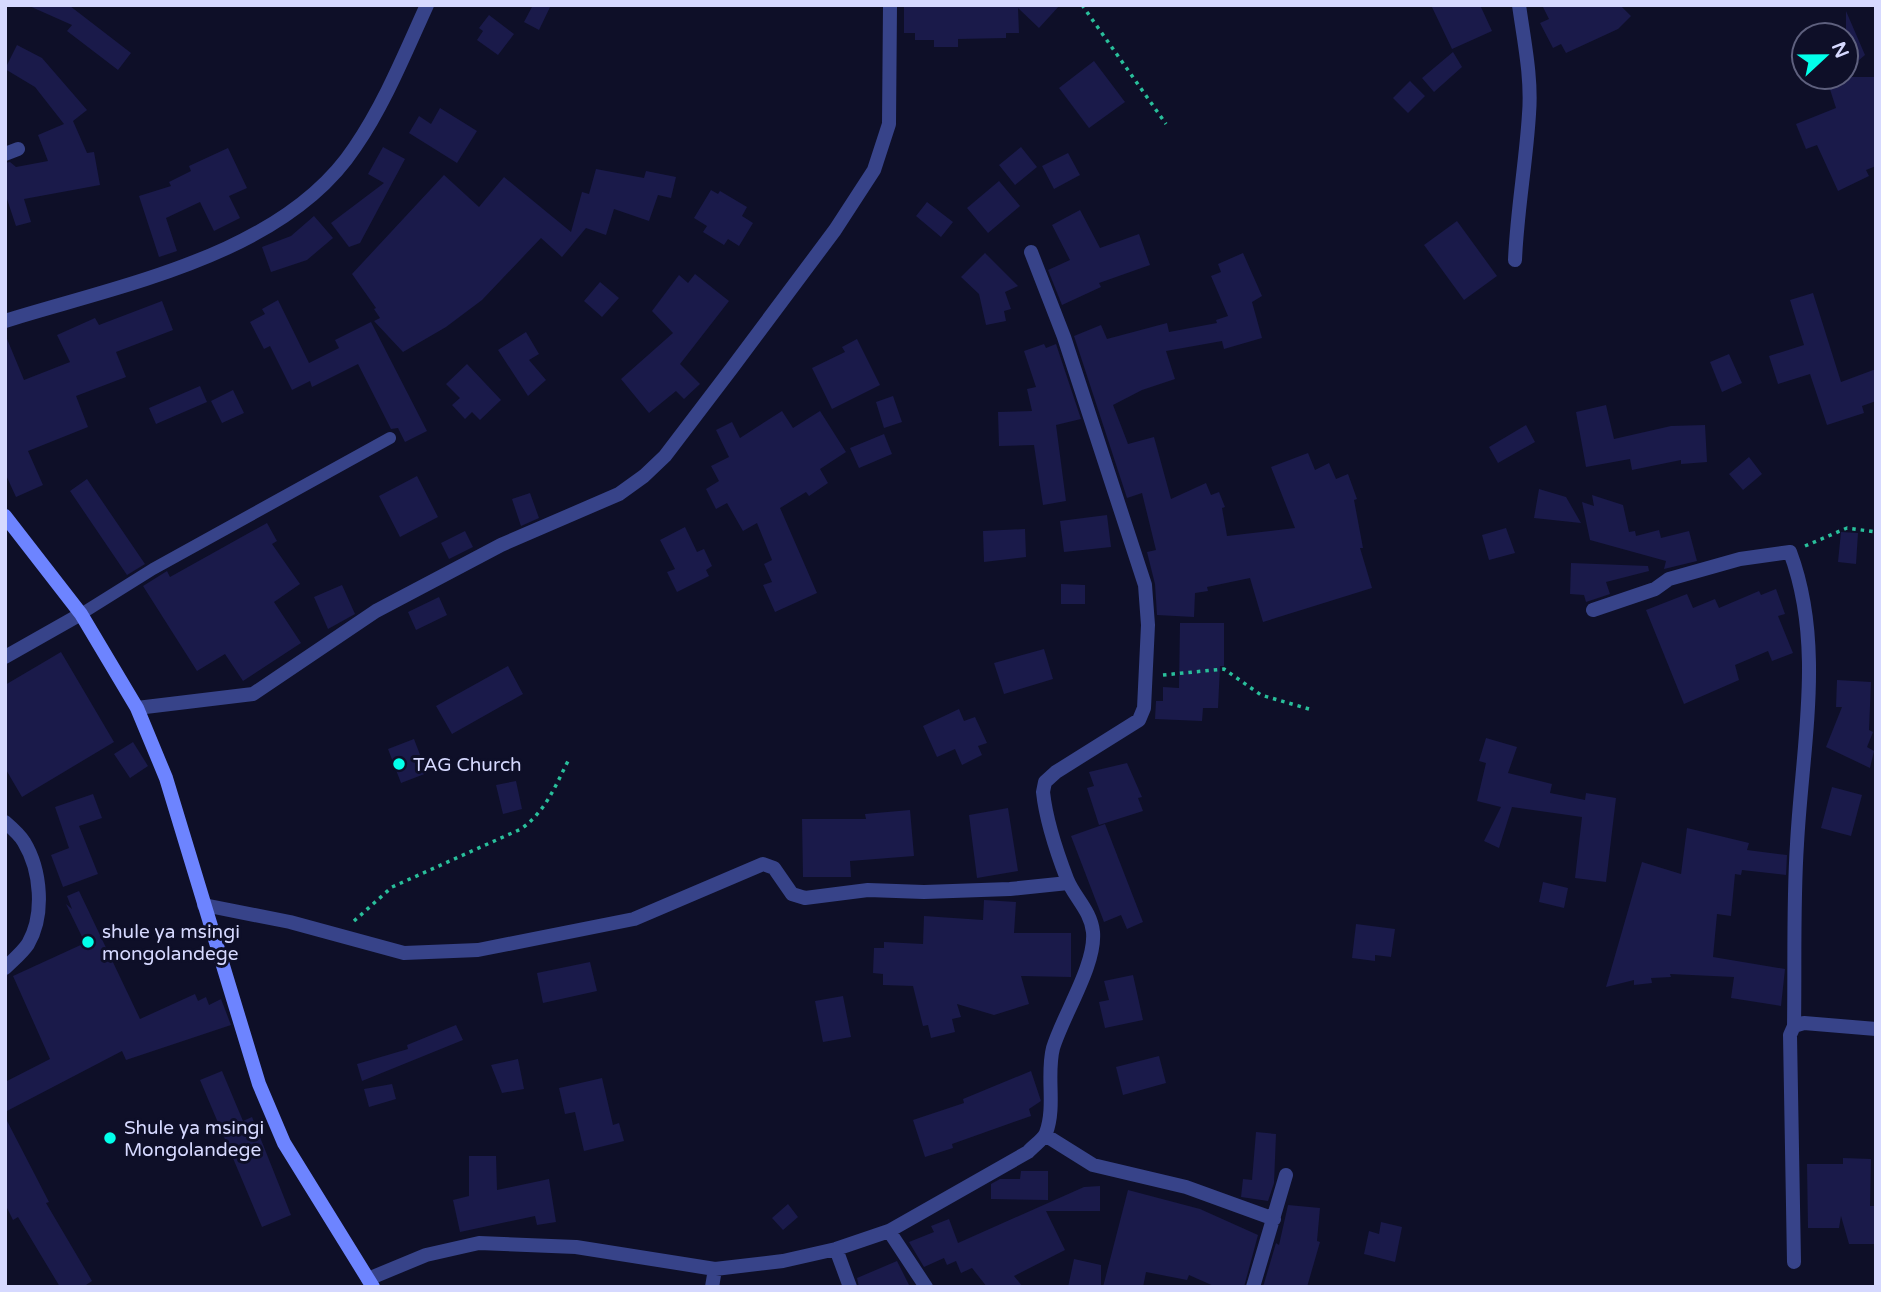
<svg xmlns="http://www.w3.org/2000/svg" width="1881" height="1292" viewBox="0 0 1881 1292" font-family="'Varela Round',sans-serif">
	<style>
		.building { fill: #1a1a4a }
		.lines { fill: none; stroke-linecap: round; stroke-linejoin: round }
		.path { stroke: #29bf9b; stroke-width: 3.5; stroke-dasharray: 3.5 5; stroke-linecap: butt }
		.lane { stroke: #374389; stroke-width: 12 }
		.street { stroke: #374389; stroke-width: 14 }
		.secondary { stroke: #6d84ff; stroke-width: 14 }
		.poi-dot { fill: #02ffea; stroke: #0e0f28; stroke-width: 2.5 }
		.labels { text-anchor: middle; stroke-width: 6; stroke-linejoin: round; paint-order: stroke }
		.poi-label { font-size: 19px; fill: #d6d9ff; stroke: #0e0f28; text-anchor: start }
	</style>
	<rect width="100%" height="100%" fill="#0e0f28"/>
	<path class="building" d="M27,5l43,1 61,47 -13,17 -51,-39 5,-6z
		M533,5h18l-12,25 -15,-8z
		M904,5h156l-21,23 -21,-20 1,25h-13v5l-48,1v8h-24v-7h-19v-7h-11z
		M1431,5h49l12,26 -40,18z
		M1542,5h78l11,11 -13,13 -52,24 -5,-9 -8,4 -13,-25 9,-4z
		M1846,11l19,44 -19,16z
		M489,15l25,19 -16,21 -21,-15 6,-9 -4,-3z
		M17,45l25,13 45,52 -14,11 14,32 7,-1 6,33 -76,14 7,23 -15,4 -11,-33v-30l5,-1 6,5 32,-6 -10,-26 26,-11 -29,-37 -30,-18z
		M1453,52l9,15 -28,25 -12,-14z
		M1094,61l31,41 -36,26 -30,-40z
		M1826,77h50v89l-10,4 3,6 -31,15 -21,-46 -11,4 -10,-25 40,-16z
		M1410,81l15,15 -17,17 -15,-15z
		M440,108l37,23 -20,32 -48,-30 10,-17 12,8z
		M383,147l22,12 -45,84 -11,4 -18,-24 53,-40 -16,-9z
		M1021,147l16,20 -22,18 -16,-20z
		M228,148l19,40 -18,8 11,22 -26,13 -14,-29 -34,16 11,33 -18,6 -20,-61 32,-10 -2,-4 22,-11 -2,-5z
		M1068,153l12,22 -26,14 -12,-23z
		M596,169l48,9 2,-7 30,6 -5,21 -13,-3 -9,26 -35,-12 -8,26 -20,-7 -24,29 -21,-19 -59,62 -36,27 -43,25 -29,-31 6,-3 -6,-9 2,-1 -24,-34 92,-99 35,32 25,-30 67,55 11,-40 7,2z
		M999,181l21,25 -32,27 -21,-25z
		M711,190l7,4 2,-3 27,16 -5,9 11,7 -14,23 -11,-7 -4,6 -21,-13 4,-6 -13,-8z
		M927,202l26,20 -12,15 -25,-21z
		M1080,210l20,38 39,-14 11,31 -51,18 2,4 -39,18 -14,-35 22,-10 -18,-35z
		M314,216l19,22 -26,22 -36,12 -9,-25 29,-11z
		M1457,221l40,55 -33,24 -40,-55z
		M985,253l33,33 -13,6 6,17 -7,2 2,10 -20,4 -7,-31 -18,-17z
		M1243,253l19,43 -10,6 10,36 -38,11 -2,-8 -56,10 9,28 -33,11 -29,15 15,39 26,-7 17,62 35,-16 5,12 8,-3 6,15 -3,1 5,28 68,-8 -24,-61 37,-14 7,17 14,-7 7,16 12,-5 9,25 -3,1 9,48h-3l12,40 -109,34 -13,-44 -43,9 1,4 -13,2 -1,24 -37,-2 -2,-31 -8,-32 9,-2 -14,-57 -15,5 -53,-162 27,-11 6,14 60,-16 2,9 48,-9 -1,-3 12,-4 -17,-40 10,-4 -3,-8z
		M695,274l34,27 -49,63 20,20 -16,15 -8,-8 -27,22 -28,-34 52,-46 -21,-22 27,-36 9,8z
		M600,282l19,16 -17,19 -18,-16z
		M1813,293l28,89 35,-13v32l-14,5 2,7 -37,12 -17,-51 -32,10 -9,-28 35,-11 -14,-45z
		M278,300l31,63 30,-15 -4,-8 36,-18 56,109 -22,11 -7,-14 -7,1 -33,-65 -46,23 -2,-6 -18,9 -22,-44 -6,3 -14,-27 15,-8 -3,-5z
		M162,301l11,29 -57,22 10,25 -50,19 12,31 -60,24 15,34 -27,12 -11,-24v-139l19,46 46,-18 -13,-27 38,-17 4,7z
		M526,332l13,22 -10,6 17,20 -18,16 -30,-46z
		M857,339l23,46 -48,24 -20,-41 33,-16 -3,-5z
		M1044,344l2,4 10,-4 25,75 -25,6 10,76 -23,4 -9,-60 -35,1 -1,-34 34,-1 -5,-22 9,-2 -12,-36z
		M1729,354l13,29 -20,9 -12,-30z
		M467,364l34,36 -21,20 -8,-8 -7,7 -13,-14 8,-7 -14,-14z
		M200,386l7,16 -51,22 -7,-16z
		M233,390l11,23 -22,10 -11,-22z
		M893,396l9,26 -18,6 -8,-26z
		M1606,405l8,34 57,-13 34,-1 2,37 -26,2v-4l-49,10 -2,-11 -44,8 -10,-55z
		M782,411l11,17 27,-17 26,41 -26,17 8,14 -19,13 -3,-4 -26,16 37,85 -42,19 -12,-27 9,-3 -8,-18 8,-4 -15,-37 -14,8 -16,-28 -11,6 -10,-20 13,-8 -8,-15 18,-9 -13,-27 16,-8 8,16z
		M1526,425l9,17 -37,21 -9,-16z
		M884,434l8,20 -33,14 -9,-20z
		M1749,457l13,17 -19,16 -14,-16z
		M417,476l21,41 -38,20 -21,-41z
		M87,479l58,85 -18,11 -57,-84z
		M1539,489l27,8 15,26 -47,-5z
		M530,493l9,25 -18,8 -9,-27z
		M1592,495l31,10 6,27 6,-1 1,5 23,-6 2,8 28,-7 8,30 -33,8 2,-8 -76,-21 -8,-38 12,4z
		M1107,515l4,32 -47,5 -4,-31z
		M267,523l10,18 -5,3 28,40 -26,18 27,41 -58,38 -18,-27 -28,17 -54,-85 24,-15 3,6z
		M685,527l12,25 7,-3 8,17 -6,4 3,6 -32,16 -10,-20 8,-3 -15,-29z
		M1506,528l9,25 -26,7 -7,-25z
		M1025,529l1,28 -42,5 -1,-31z
		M465,531l8,16 -24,12 -8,-16z
		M1841,532l17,1 -2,31 -18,-2z
		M1571,563l77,3 1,5 -43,11 4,12 -24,8 -2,-7 -14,-1z
		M1061,584l24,1v19h-24z
		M342,585l13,29 -27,15 -14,-32z
		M1776,589l9,25 -7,2 15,37 -21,8 -4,-10 -33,14 4,15 -55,24 -38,-94 41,-16 6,14 22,-9 4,9 40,-17 2,4z
		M439,597l8,18 -31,15 -8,-18z
		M1180,623h44v43h-4l-2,42h-15l-1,13 -47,-2 1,-18h7v-14l16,1z
		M1044,649l9,30 -49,15 -10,-31z
		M61,652l53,90 -92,55 -17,-29v-83z
		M508,666l15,28 -71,40 -16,-28z
		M1837,680l34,2 -2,48 4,2 -6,15 7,4 -4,17 -44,-21 16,-40h-6z
		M959,709l5,12 11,-4 12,26 -9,3 4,9 -20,10 -7,-16 -18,8 -14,-31z
		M1486,738l31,9 -9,26 44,11 -2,9 35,7 1,-7 30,5 -10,84 -31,-4 7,-61 -70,-10 -13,41 -15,-7 17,-34 -24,-6 9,-38 -7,-2z
		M414,739l13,34 -26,10 -13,-34z
		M133,742l15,24 -18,12 -16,-24z
		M1127,763l15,34 -4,1 5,13 -44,14 -12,-37 7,-2 -5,-14z
		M516,781l6,28 -19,5 -7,-29z
		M1832,787l30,8 -11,41 -30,-8z
		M93,794l9,24 -23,8 19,48 -35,13 -12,-32 18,-7 -14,-41z
		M1008,808l10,63 -41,7 -8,-63z
		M910,810l4,46 -64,5 1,16h-48l-1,-58h64l-1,-5z
		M1105,824l38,98 -16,7 -6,-14 -17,7 -33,-86z
		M1687,828l62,15 -2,7 40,5 -1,20 -44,-5 -1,5 -6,-1 -4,42 -14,-2 -4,43 72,12 -4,37 -50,-8 3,-21 -64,-3 1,3 -20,1 1,5 -18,2v-5l-28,7 36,-125 39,12z
		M1543,882l25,6 -4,20 -25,-6z
		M79,891l61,128 55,-25 3,7 8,-4 3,8 12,-6 10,26 -105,35 -4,-9 -117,61v-30l45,-23 -37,-83 72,-33 -19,-39 6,5 -5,-13z
		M984,900l32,2 -2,31h57v44l-50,-1 8,28 -35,11 -37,-11 4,13 -9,2 3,13 -24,6 -3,-13 -5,1 -10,-40 -30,-1v-11l-10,-1 1,-25h10v-6l39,2 1,-28 59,4z
		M1356,924l39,5 -4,28 -16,-2v6l-23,-3z
		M590,962l7,29 -54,12 -6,-30z
		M1133,975l10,45 -38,8 -6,-26 10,-2 -5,-19z
		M843,996l8,41 -28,5 -8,-41z
		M456,1025l7,15 -101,41 -5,-17 51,-15 -1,-4z
		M1159,1056l7,27 -43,12 -7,-28z
		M518,1059l6,30 -22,4 -11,-28z
		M222,1071l21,50 9,-4 39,98 -29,12 -62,-147z
		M1031,1071l10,30 -12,8 2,7 -79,28 1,4 -28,9 -12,-37 51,-17 -1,-4z
		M602,1078l11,47 6,-2 5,18 -40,10 -9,-39 -10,2 -6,-26z
		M392,1084l4,15 -27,8 -5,-18z
		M5,1117l44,85 -3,1 46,78 -9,6h-23l-42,-70 -5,3 -8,-16z
		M1256,1132l20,2 -2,49 -6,18 -27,-4 2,-18 9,1z
		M469,1156h27l1,34 52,-11 7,43 -19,3 -2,-9 -75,16 -7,-32 16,-4z
		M1843,1158l28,1 -1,47h6v38h-27l-8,-28 -2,12h-31l-1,-64h36z
		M1021,1171h27v29l-57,-1v-15l9,-5h20z
		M1100,1186v25h-54l19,39 -51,26 9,11h-36l-15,-19 -11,5 -5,-12 -9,4 -3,-7 -20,9 -15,-25 25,-10 -3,-6 18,-7 9,24 126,-56z
		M1128,1190l72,19 58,26 -14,52h-28l-27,-12 -2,5 -41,-8 -3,15h-40z
		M788,1204l10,13 -15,13 -11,-12z
		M1288,1205l32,3 -3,33 3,1 -13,45h-44l13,-44 3,2z
		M1381,1222l21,5 -7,35 -31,-8 5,-23 10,3z
		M1074,1259l27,6v22h-33z
		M897,1261l13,26h-51l-2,-9z"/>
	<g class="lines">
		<path class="path" d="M1082,5l84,119
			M1805,546l42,-18 29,4
			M1163,675l61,-6 37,26 48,14
			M354,921l38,-34 129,-58c24,-17 34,-42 47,-68"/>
		<path class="lane" d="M81,614l72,-45 237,-131"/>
		<path class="street" d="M5,154l13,-5
			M1515,260c2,-49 11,-97 14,-146 3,-36 -5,-73 -10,-109
			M5,321c115,-36 279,-66 350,-174 30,-44 50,-94 72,-142
			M1593,610l62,-21 14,-10 71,-20 50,-7c35,93 12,195 7,292 -4,60 -2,121 -3,182
			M5,657l76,-43
			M137,708l116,-14 123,-83 125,-66 118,-51 25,-18 21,-20 67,-88 103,-138 39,-60 15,-46 1,-119
			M5,822c7,6 15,13 19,20 17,28 21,73 4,102 -6,9 -15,16 -23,24
			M204,905l86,17 114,31 74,-3 156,-31 129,-55 11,4 18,26 13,4 63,-8 56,2 86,-3 58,-6
			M1045,1135l48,30 93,22 88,32
			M889,1231l37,56
			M836,1249l14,38
			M1794,1262l-4,-227 4,-9 10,-3 72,6
			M368,1279l58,-24 53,-12 97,4 139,22 68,-8 53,-12 53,-18 139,-79c5,-6 15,-12 18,-19 10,-27 0,-58 7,-85 10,-33 43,-83 40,-116 -2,-21 -19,-35 -26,-53 -10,-26 -21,-59 -24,-87l2,-10 11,-10 83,-52 5,-12 4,-83 -3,-40 -81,-248 -33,-85
			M712,1287l3,-18
			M1253,1287l33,-112"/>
		<path class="secondary" d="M5,516l76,98 56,94 29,70 93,306 25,59 89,144"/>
	</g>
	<g class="poi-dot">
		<circle cx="399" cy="764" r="7"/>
		<circle cx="88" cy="942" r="7"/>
		<circle cx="110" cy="1138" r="7"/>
	</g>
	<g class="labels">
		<g class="poi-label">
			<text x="413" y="771">TAG Church</text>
			<text x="102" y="938">shule ya msingi<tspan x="102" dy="22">mongolandege</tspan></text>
			<text x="124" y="1134">Shule ya msingi<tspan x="124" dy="22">Mongolandege</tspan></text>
		</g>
	</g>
	<rect width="1881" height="1292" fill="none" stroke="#d6d9ff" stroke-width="14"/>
	<g transform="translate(1825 56) rotate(68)"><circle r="33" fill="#0e0f28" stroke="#5e607e" stroke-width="2"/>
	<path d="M0-5L12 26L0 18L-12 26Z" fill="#02ffea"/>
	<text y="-10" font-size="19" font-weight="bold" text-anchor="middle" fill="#d6d9ff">N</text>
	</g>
</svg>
